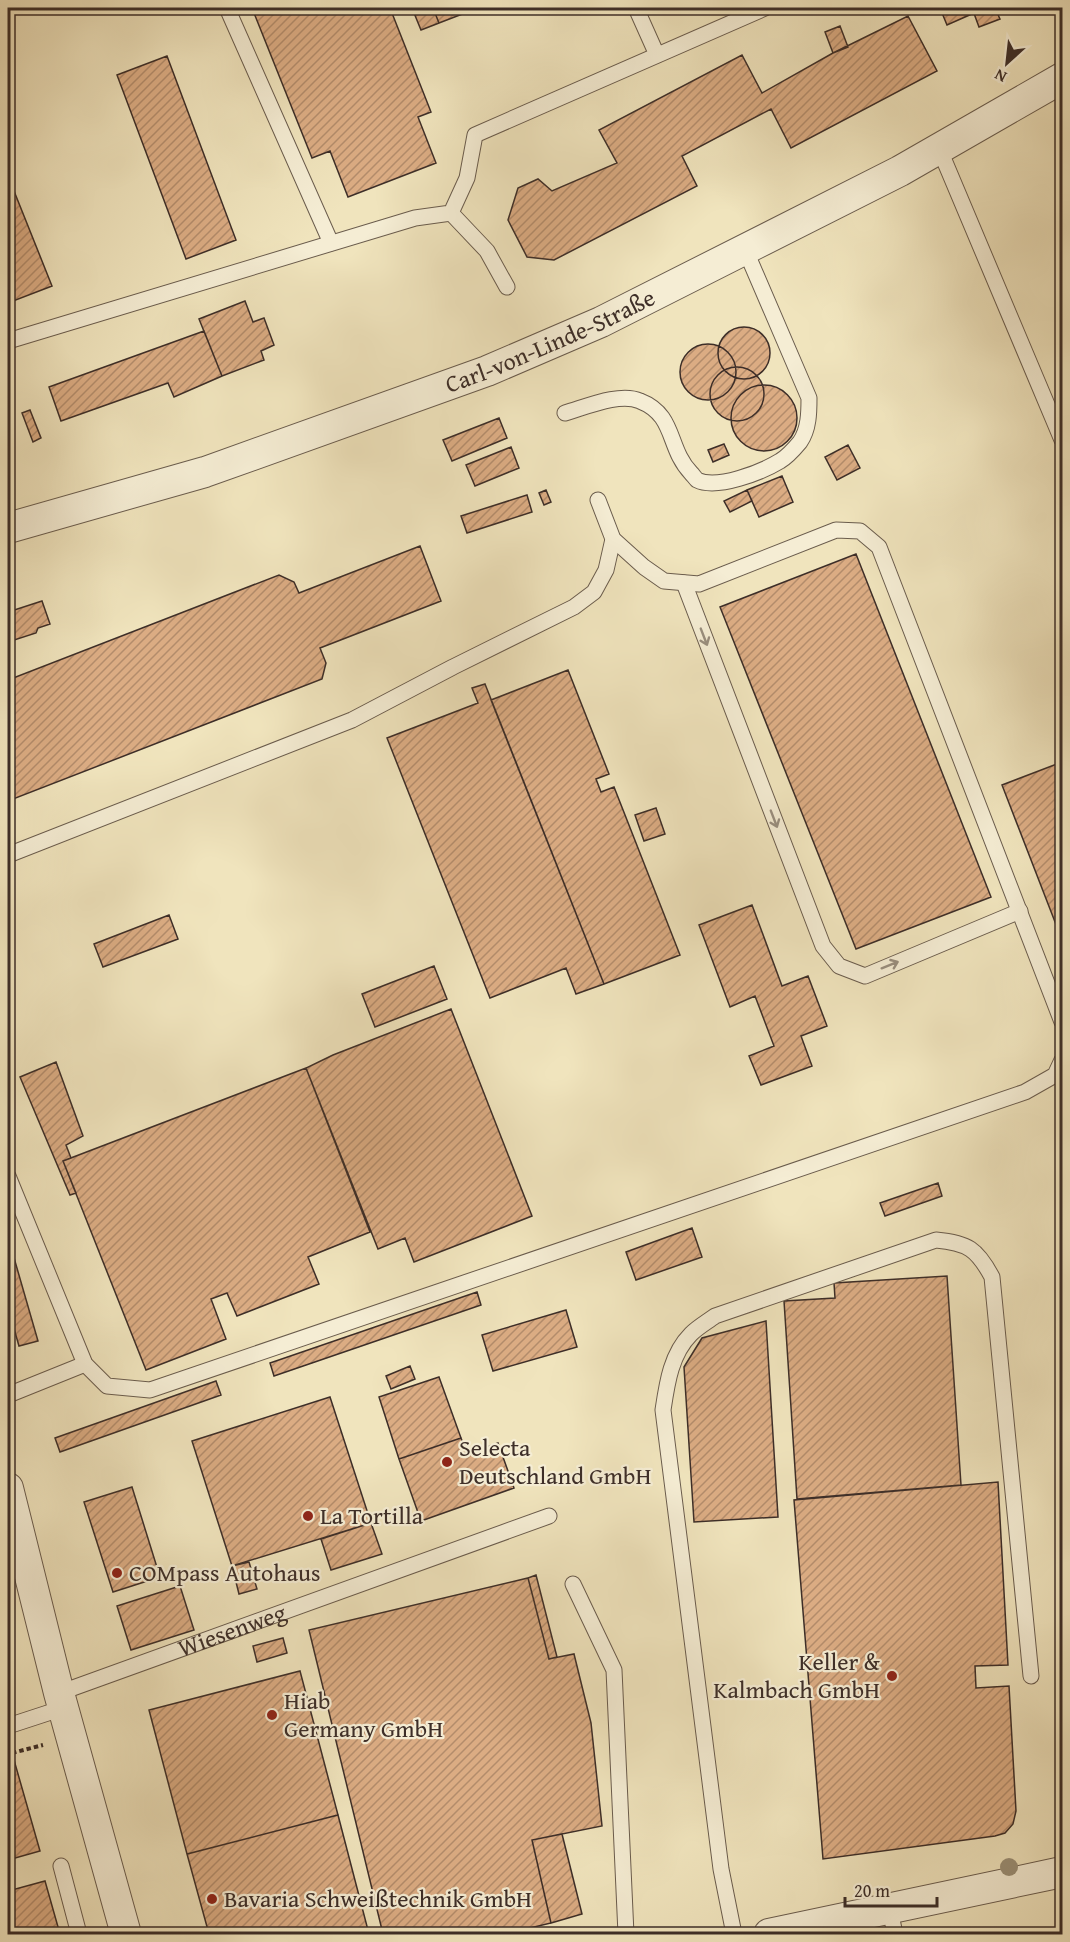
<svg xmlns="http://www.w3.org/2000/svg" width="1070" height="1942" viewBox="0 0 1070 1942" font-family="'Gentium Book Plus',serif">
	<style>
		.building { fill: url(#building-hatch); stroke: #3d2e28; stroke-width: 1.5 }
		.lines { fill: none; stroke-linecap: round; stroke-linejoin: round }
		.service-casing { stroke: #6a5c4d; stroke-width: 17 }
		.minor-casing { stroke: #6a5c4d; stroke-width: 32 }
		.path { stroke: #3d2e28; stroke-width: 4; stroke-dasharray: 4.5 3; stroke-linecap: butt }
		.service { stroke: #f5edd4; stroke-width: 15 }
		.minor { stroke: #f5edd4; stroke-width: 30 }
		.tree { fill: #9b9077 }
		.oneway { stroke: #998e7e }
		.poi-dot { fill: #8f2418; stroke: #f5edd4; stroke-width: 2 }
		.labels { text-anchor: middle; stroke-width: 4.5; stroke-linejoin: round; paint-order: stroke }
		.street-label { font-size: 24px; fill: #3d2e28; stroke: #f5edd4 }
		.poi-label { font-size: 24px; fill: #3d2e28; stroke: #f5edd4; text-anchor: start }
	</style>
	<defs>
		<pattern id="building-hatch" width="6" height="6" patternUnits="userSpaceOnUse" patternTransform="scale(1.5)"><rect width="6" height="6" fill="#dbac83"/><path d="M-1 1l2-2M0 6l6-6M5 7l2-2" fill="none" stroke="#b38c6b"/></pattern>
	</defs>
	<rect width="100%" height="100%" fill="#f0e4bd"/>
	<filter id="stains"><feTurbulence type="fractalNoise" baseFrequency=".00333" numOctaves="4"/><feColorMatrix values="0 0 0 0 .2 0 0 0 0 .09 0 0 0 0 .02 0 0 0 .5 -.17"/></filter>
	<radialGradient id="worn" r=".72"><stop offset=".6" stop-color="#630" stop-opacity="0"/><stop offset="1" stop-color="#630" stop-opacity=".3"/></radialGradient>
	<path class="building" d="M252,8h138l41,104 -13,5 18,46 -88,34 -18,-46 -18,7z
		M412,8h21l6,15 -18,7z
		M433,8h45l-39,15z
		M940,8h32l2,5 -27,12z
		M972,8h23l5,11 -21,8z
		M908,16l29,55 -146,77 -20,-39 -89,47 15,30 -143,74 -27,-3 -19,-37 10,-32 20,-9 14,12 65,-28 -18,-33 143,-75 20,38 71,-40z
		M840,26l8,21 -15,6 -8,-21z
		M167,56l69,184 -50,19 -69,-184z
		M8,176l44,110 -44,17z
		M245,301l8,21 11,-4 10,27 -13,6 3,9 -42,16 -23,-57z
		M718 353a26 26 0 1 1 52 0a26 26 0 1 1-52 0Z
		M204,331l18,45 -48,21 -6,-14 -107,38 -12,-34z
		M680 372a28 28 0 1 1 56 0a28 28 0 1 1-56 0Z
		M710 394a27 27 0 1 1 54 0a27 27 0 1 1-54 0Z
		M731 418a33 33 0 1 1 66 0a33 33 0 1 1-66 0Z
		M30,410l11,28 -8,4 -11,-29z
		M499,418l8,20 -55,23 -9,-21z
		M724,444l5,11 -16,7 -5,-12z
		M848,445l12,23 -23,12 -12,-23z
		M511,447l8,21 -44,18 -9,-21z
		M782,476l11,26 -34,15 -12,-27z
		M546,490l5,12 -7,3 -5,-12z
		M747,490l5,11 -22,11 -6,-11z
		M527,495l5,17 -65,21 -6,-17z
		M420,546l21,55 -121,47 6,15 -4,16 -314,122v-121l271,-105 15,7 5,11z
		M856,554l135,343 -135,52 -136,-342z
		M42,601l8,23 -12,4 -2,5 -28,9v-30z
		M568,670l41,104 -13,5 5,13 13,-5 66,168 -76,29 -113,-284z
		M485,684l119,300 -28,10 -10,-26 -76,30 -103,-260 91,-35 -6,-15z
		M1062,762v178l-60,-155z
		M656,808l9,26 -21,7 -9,-26z
		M752,905l30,81 26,-10 19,50 -26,10 11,30 -51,19 -12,-29 25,-10 -19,-50 -25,11 -31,-82z
		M169,915l9,24 -75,28 -9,-23z
		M434,966l13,33 -72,28 -13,-33z
		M451,1009l81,207 -118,46 -9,-24 -27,11 -72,-181 27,-13z
		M56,1062l27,74 -17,9 5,13 -8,3 13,32 -6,2 -50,-118z
		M306,1068l64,164 -62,25 11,27 -82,32 -10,-23 -16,6 15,40 -80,31 -83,-209z
		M938,1183l4,13 -57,20 -5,-13z
		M692,1228l10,29 -66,23 -10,-28z
		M8,1237l30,104 -19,5 -11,-38z
		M947,1276l14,209 -164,14 -13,-198 51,-3 -1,-15z
		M477,1292l4,13 -207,71 -4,-13z
		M566,1310l11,37 -84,24 -11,-36z
		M766,1321l12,196 -84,5 -10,-155 18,-29z
		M410,1366l5,13 -24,10 -5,-13z
		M439,1377l22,61 -62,21 -20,-62z
		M216,1381l5,14 -161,57 -5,-14z
		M330,1397l41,126 -139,43 -40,-125z
		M461,1438l6,16 31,-11 16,45 -93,33 -22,-62z
		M998,1482l10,183 -33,1 1,22 33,-2 7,125 -3,13 -8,9 -10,3 -172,23 -29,-359z
		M132,1487l28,90 -47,15 -29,-90z
		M371,1523l11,31 -51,16 -10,-31z
		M249,1562l8,27 -18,5 -7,-28z
		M536,1575l21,82 -8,2 -21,-81z
		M528,1578l21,81 25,-5 17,69 11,103 -70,14 19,83 -46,11h-122l-74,-304z
		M180,1586l14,44 -63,20 -14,-44z
		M283,1638l4,15 -30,9 -4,-16z
		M300,1671l38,144 -151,39 -38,-144z
		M10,1746l30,105 -32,9v-113z
		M338,1815l31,119h-160l-22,-80z
		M562,1834l20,80 -31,9 -19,-83z
		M45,1881l15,53h-52v-43z"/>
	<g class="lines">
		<g class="service-casing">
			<g id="service">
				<path d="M227,8l104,235"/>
				<path d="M636,8l21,47"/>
				<path d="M939,148l123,292"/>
				<path d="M451,213l36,38 20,36"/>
				<path d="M8,341l407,-123 36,-5 16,-35 8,-43 290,-127"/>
				<path d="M565,413c21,-6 55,-21 75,-12 36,14 27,47 51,72 2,2 4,5 6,7 20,10 65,-8 83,-19 7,-4 15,-13 20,-19 9,-13 9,-30 9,-44l-64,-149"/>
				<path d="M598,500l15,39 31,28 20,14 35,3 137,-54 24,1 19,16 183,475"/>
				<path d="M684,583l139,363 16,20 26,10 155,-65"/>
				<path d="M8,855l344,-135 101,-53 121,-60 20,-15 12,-22 7,-31"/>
				<path d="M8,1176l77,188 22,22 43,4 875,-298 30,-17 7,-15"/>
				<path d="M8,1395l77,-31"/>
				<path d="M573,1584l41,86 12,264"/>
				<path id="s1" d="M59,1693l490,-177"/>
				<path d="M8,1726l55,-18"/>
				<path d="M61,1866l18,68"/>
				<path d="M890,1910l5,24"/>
				<path d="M734,1934l-13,-65 -58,-459c4,-27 8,-56 28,-76 7,-7 16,-12 24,-18l221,-76c32,3 41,9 56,37l39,399"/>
			</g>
		</g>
		<g class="minor-casing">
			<g id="minor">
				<path id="s2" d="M8,528l197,-56 282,-101 114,-49 299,-151 162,-93"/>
				<path d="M8,1488l51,205 67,241"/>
				<path d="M769,1934l293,-62"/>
			</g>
		</g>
		<path class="path" d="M12,1753l31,-8"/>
		<use href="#service" class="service"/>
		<use href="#minor" class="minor"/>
	</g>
	<circle class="tree" cx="1009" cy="1867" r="9"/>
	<defs><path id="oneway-shaft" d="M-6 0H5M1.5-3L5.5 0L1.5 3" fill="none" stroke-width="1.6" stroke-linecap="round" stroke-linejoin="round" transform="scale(1.5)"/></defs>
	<g class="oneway">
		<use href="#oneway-shaft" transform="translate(704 637) rotate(69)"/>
		<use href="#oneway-shaft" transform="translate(774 819) rotate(69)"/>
		<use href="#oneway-shaft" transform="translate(890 965) rotate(-22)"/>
	</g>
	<g class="poi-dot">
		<circle cx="447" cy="1462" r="6"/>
		<circle cx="308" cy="1516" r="6"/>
		<circle cx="117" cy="1573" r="6"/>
		<circle cx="892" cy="1676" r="6"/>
		<circle cx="272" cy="1715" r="6"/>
		<circle cx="212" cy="1899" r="6"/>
	</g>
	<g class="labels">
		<g class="street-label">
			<text dy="8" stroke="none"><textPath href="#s2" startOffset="574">Carl-von-Linde-Straße</textPath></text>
			<text dy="8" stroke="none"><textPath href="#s1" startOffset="184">Wiesenweg</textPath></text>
		</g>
		<g class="poi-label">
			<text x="459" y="1456">Selecta<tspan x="459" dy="28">Deutschland GmbH</tspan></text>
			<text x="320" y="1524">La Tortilla</text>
			<text x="129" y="1581">COMpass Autohaus</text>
			<text x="880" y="1670" text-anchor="end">Keller &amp;<tspan x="880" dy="28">Kalmbach GmbH</tspan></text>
			<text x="284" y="1709">Hiab<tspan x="284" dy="28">Germany GmbH</tspan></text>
			<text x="224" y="1907">Bavaria Schweißtechnik GmbH</text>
		</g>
	</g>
	<rect width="1070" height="1942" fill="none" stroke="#f0e4bd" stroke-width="30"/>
	<rect x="9" y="9" width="1052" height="1924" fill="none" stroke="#3d2e28" stroke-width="3"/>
	<rect x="15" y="15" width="1040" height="1912" fill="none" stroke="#3d2e28" stroke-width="1.5"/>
	<g transform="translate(1007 63) rotate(207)" stroke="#f5edd4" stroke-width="4.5" paint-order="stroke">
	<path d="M0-4.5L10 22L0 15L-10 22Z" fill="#3d2e28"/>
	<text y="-9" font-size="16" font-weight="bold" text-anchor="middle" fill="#3d2e28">N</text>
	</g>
	<path d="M845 1897v9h92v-9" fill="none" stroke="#3d2e28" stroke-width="3"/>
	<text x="854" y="1897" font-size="18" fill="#3d2e28" stroke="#f5edd4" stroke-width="4.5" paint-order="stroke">20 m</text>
	<rect width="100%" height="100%" filter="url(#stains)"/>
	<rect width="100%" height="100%" fill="url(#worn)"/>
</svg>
